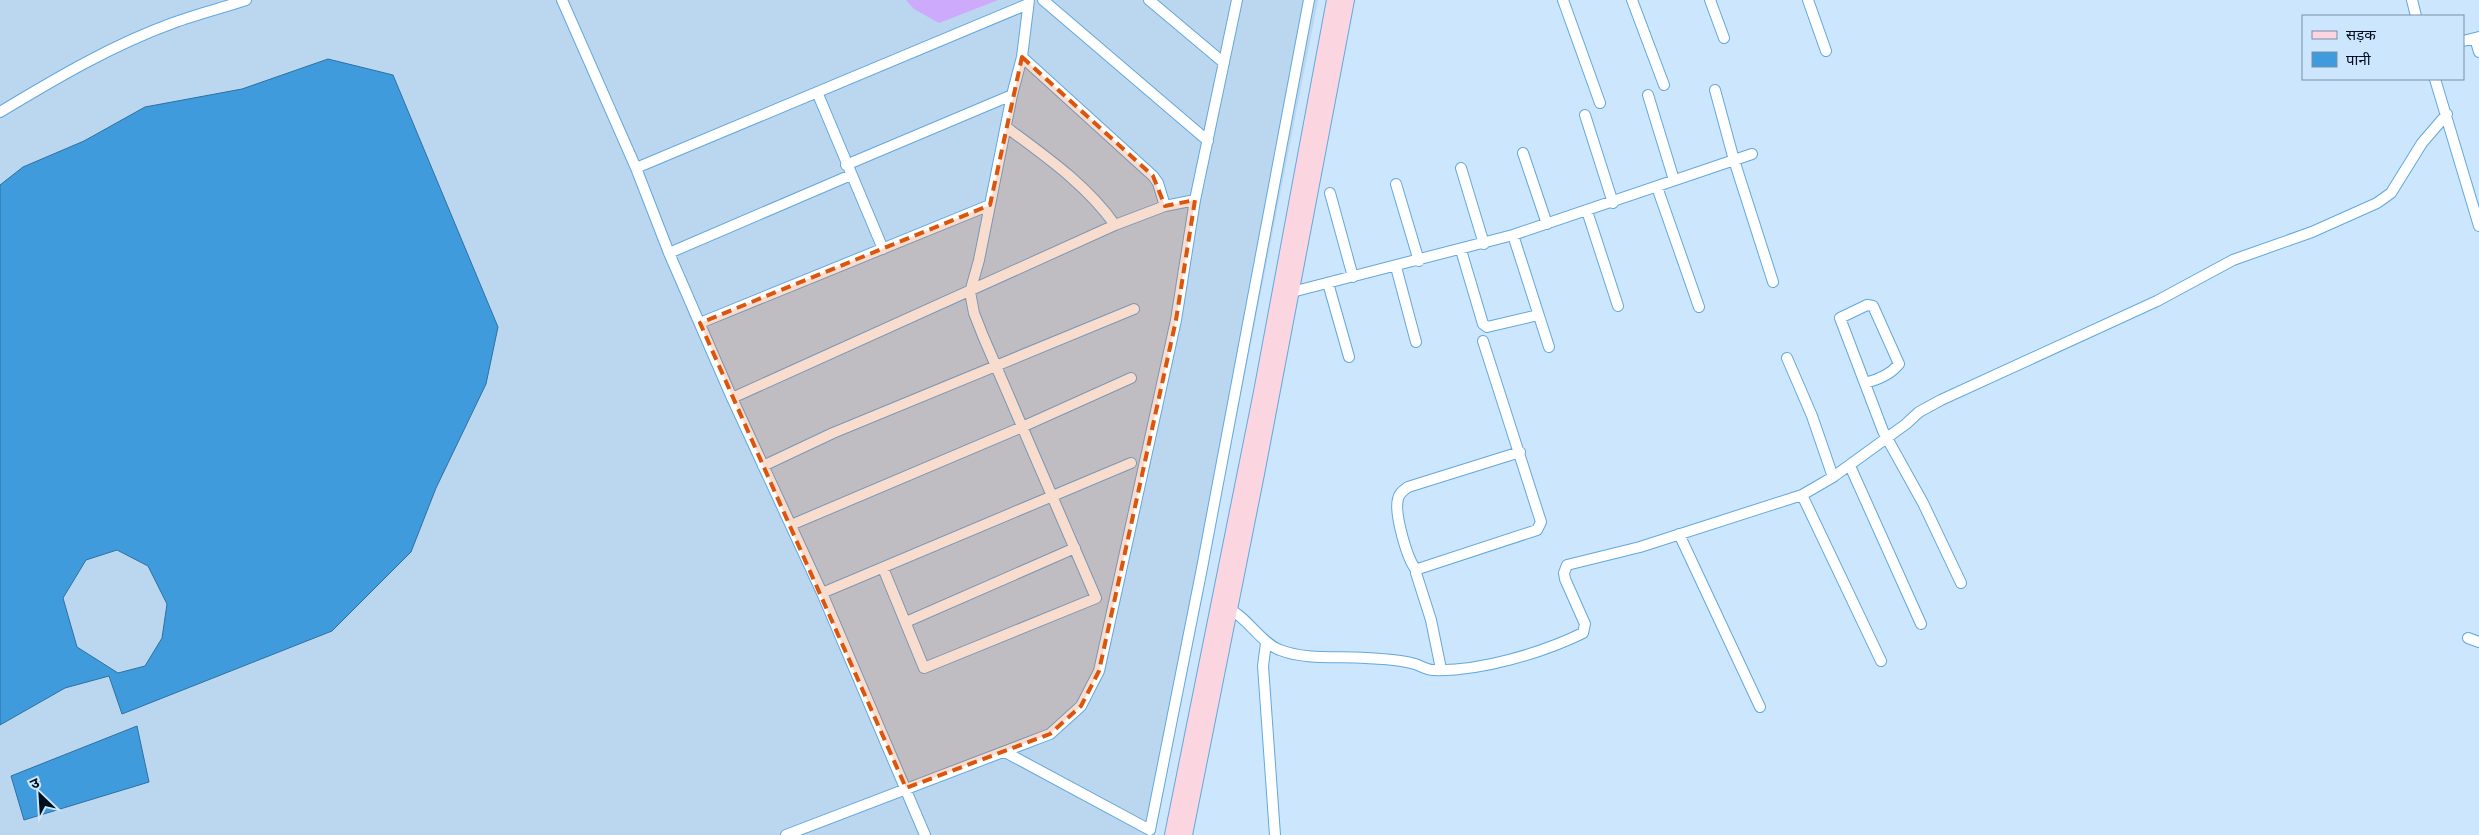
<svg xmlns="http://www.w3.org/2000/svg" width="2479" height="835" viewBox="0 0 2479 835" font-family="'Zilla Slab','Noto Sans Devanagari',serif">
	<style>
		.built { fill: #bad7ef }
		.green { fill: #cdaafb }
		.water { fill: #409bdd; stroke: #2d71a3; fill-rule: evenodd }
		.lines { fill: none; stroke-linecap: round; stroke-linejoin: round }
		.street-casing { stroke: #63a8dd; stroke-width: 12 }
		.secondary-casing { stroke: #63a8dd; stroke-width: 16 }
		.street { stroke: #fff; stroke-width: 10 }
		.secondary { stroke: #fbd5e0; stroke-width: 14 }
		.marked { fill: #dc550d; fill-opacity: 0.2; stroke: #dc550d; stroke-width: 4; stroke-dasharray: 10 6; stroke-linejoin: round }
	</style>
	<rect width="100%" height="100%" fill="#cbe6fd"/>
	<path class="built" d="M0,0h1318l-163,835h-1155z"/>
	<path class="green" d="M906,0h92l-59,23 -25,-14z"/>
	<path class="water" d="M328,59l65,16 105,252 -12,57 -50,104 -25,64 -79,79 -210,83 -13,-38 -44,12 -65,37v-540l23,-18 61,-26 61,-34 97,-18zM117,550l31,16 19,38 -5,34 -17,28 -27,7 -41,-26 -14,-49 23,-38z
		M137,726l12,56 -125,38 -13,-44z"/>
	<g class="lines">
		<g class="street-casing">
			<path id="street" d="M562,0l74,168 33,85 63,145 90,195 103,242
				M1043,0l165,141
				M1149,0l75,63
				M1563,0l37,103
				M1632,0l32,85
				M1710,0l14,38
				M1808,0l18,51
				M2412,0l4,16
				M2475,38l4,14
				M2463,41l16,-4
				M1022,57l131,119 5,7 7,23
				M2435,79l44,147
				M1715,90l19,70 39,122
				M817,92l66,157
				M1648,95l26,85
				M0,112c55,-33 112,-67 173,-89 24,-9 49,-15 73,-23
				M1585,115l28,88
				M1006,127c39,29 81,58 109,98
				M1523,153l24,71
				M846,165l166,-70
				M636,168l392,-164
				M1461,168l23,76
				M1396,184l23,77
				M1657,187l42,120
				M1330,193l23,84
				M1587,211l31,95
				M1513,235l36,112
				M1461,250l22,74 4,3 51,-12
				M669,253l182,-78
				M1396,267l20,75
				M1328,283l21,74
				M1286,292h6l221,-57 239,-81
				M700,323l290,-118
				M1787,358l25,58 21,61
				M1865,383c12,-3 26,-9 34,-19l-26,-58 -6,-1 -27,13 43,113 40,72 38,80
				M732,398l383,-173 50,-19 30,-6
				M763,466l70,-33 301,-124
				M1850,466l71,158
				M1802,495l79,166
				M791,525l231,-98 109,-49
				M1679,534l81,173
				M883,568l41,100 172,-70 -113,-262 -9,-23 -4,-21 9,-32 33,-165 10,-38 7,-57
				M1417,571c-10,-11 -23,-58 -19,-72 1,-6 5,-8 10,-12l112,-35
				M822,593l309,-130
				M1226,609c18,3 34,34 54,41 25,10 59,6 86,8 16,1 33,1 49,6 6,2 12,6 18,6 45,2 109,-17 150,-37l2,-9 -20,-45 -1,-6 3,-8 73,-18 162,-52 31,-18 73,-53 13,-12 22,-12 216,-99 76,-41 79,-28 65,-29 14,-10 31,-50 25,-29
				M906,622l169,-74
				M2468,638l11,4
				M1266,643l-3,23 12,169
				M1441,669l-10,-49 -15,-47 2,-4 119,-39 4,-8 -58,-181
				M1005,752l145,78 52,-262 107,-568
				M786,835l264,-101 31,-28 18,-35 77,-351 19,-120 42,-200"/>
		</g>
		<g class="secondary-casing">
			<path id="secondary" d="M1172,835l89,-443 73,-392
				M1185,835l72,-361 90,-474"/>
		</g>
		<use href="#street" class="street"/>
		<use href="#secondary" class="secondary"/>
	</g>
	<path class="marked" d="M1022,57l131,119 12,30 30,-6 -19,120 -77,351 -18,35 -31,28 -144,54 -206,-465 290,-118z"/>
	<rect x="2302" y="15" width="162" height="65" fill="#cbe6fd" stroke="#7a90a3"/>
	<rect x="2312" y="31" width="25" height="8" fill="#fbd5e0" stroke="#7a90a3"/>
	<text x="2346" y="40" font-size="15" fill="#000e1d">सड़क</text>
	<rect x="2312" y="52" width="25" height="15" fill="#409bdd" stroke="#7a90a3"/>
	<text x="2346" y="65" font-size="15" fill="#000e1d">पानी</text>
	<g transform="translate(40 795) rotate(335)" stroke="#cbe6fd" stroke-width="4" paint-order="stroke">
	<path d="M0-4L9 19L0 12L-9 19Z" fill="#000e1d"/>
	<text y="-8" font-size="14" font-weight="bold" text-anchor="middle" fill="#000e1d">उ</text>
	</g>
</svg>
